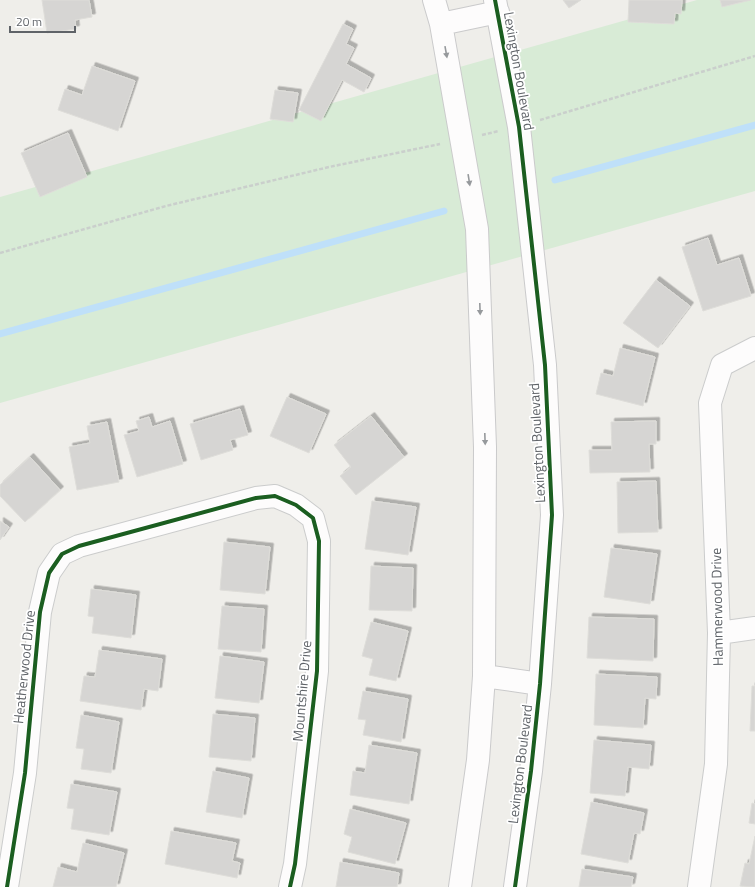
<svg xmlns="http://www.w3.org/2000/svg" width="755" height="887" viewBox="0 0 755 887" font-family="'Titillium Web',sans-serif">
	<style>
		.green { fill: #d8ebd6 }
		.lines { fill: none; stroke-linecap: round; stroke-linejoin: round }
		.stream { stroke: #bfe0f9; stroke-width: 7 }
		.building { fill: #d6d5d3; stroke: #deddd9; filter: url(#shadow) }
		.street-casing { stroke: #cbcccc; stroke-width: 24 }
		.secondary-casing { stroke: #cacacb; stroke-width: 24 }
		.path { stroke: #cacfcc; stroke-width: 2.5; stroke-dasharray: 4 2; stroke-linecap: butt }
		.street { stroke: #fdfcfc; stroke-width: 22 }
		.secondary { stroke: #fdfcfc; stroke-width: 22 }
		.cycleway-casing { stroke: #fff; stroke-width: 6 }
		.cycleway { stroke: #1b5e20; stroke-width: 4 }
		.oneway { fill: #96999c }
		.labels { text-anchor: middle; stroke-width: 3.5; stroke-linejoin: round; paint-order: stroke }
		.street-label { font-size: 14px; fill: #5f6368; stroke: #fff }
	</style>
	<defs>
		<filter id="shadow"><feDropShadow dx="3.5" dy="-3.5" stdDeviation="0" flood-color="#0004"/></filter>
	</defs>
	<rect width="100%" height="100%" fill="#efeeea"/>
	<path class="green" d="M697,0h58v191l-755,212v-206z"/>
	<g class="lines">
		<path class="stream" d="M555,180l200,-55
			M0,334l444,-123"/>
	</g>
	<path class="building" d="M42,0h47l3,17 -17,3 1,9 -29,4z
		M563,0h18l-12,8z
		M629,0h53l-1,14 -6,-1 -1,11 -46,-2z
		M720,0h31l-29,7z
		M343,24l10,5 -7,15 8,4 -8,16 25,14 -7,14 -22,-12 -21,41 -22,-11z
		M92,66l43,15 -17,50 -60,-21 7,-21 17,6z
		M275,90l23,3 -5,29 -23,-3z
		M68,133l19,44 -47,20 -19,-44z
		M708,238l9,27 22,-7 12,38 -48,15 -21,-64z
		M656,280l34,26 -32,42 -35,-25z
		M620,348l35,9 -12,49 -47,-12 5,-21 12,3z
		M287,397l39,17 -17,39 -39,-17z
		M240,409l8,26 -18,5 3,10 -32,10 -11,-36z
		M371,416l33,41 -48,38 -16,-19 11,-9 -17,-22z
		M149,417l3,10 18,-6 13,43 -46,13 -13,-42 15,-4 -3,-10z
		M656,421v23h-7l1,28 -60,1 -1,-23h23l-1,-28z
		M107,422l12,60 -42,8 -8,-43 21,-4 -3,-17z
		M30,457l30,33 -35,32 -25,-26v-11z
		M656,481l2,51 -40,1 -1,-51z
		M372,501l44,6 -8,48 -43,-6z
		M0,521l9,6 -9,13z
		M224,542l46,5 -5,47 -45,-4z
		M611,548l46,6 -7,50 -46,-7z
		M371,566l42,2 -1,43 -43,-1z
		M91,589l45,6 -5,43 -39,-5 2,-16 -6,-1z
		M222,606l42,3 -3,43 -43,-3z
		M589,617l65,2 -1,42 -66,-3z
		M371,622l37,9 -12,50 -27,-6 4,-16 -11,-3z
		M99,650l63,9 -4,32 -14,-2 -3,21 -61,-9 4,-25 11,1z
		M220,656l44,6 -5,41 -44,-5z
		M596,674l61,3 -1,22 -11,-1 -2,30 -49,-3z
		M752,686h3v45h-5z
		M363,691l45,8 -7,43 -38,-7 3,-15 -8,-1z
		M213,714l42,4 -4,43 -42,-4z
		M81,715l38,7 -8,51 -30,-4 3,-20 -8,-1z
		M594,740l57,5 -2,24 -21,-2 -3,29 -35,-3z
		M369,745l48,8 -8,51 -59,-9 3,-24 12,2z
		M213,771l36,7 -7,40 -36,-6z
		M71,784l46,8 -8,43 -38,-6 3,-20 -7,-1z
		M591,802l53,11 -4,21 -6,-1 -6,30 -47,-9z
		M752,803l3,1v20l-6,-1z
		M350,809l56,14 -11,41 -47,-12 4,-15 -8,-3z
		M171,831l65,12 -4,18 8,2 -3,15 -72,-14z
		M755,836v51l-15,-1 5,-23 4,1z
		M83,843l41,10 -8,34h-63l5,-20 19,5z
		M340,862l59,11 -2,14h-61z
		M582,869l51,8 -2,10h-52z"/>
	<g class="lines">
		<g class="street-casing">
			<path id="street" d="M719,633l36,-5
				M7,887l18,-114 15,-161 9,-39 13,-19 17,-8 177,-48 19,-2 21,9 17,13 6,23 -2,130 -22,193 -5,23
				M699,887l17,-123 3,-131 -9,-230 12,-38 33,-17"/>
		</g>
		<g class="secondary-casing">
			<path id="secondary" d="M434,0l7,24 36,205 8,218 -1,229 -6,84 -18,127
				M495,0l24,127 26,238 7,150 -12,169 -9,87 -16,116
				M441,24l57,-12
				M484,676l56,8"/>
		</g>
		<path class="path" d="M540,120l215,-64
			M482,135l17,-4
			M0,253l166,-47 163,-39 111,-23"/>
		<use href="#street" class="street"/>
		<use href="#secondary" class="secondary"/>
		<g class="cycleway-casing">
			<path id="cycleway" d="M495,0l24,127 26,238 7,150 -12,169 -9,87 -16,116
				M7,887l18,-114 15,-161 9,-39 13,-19 17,-8 177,-48 19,-2 21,9 17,13 6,23 -2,130 -22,193 -5,23"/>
		</g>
		<use href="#cycleway" class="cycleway"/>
	</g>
	<defs><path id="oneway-solid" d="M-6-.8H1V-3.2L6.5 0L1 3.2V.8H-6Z"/></defs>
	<g class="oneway">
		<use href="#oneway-solid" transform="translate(446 52) rotate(80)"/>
		<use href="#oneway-solid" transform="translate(469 180) rotate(81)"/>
		<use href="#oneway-solid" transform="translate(480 309) rotate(88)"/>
		<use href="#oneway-solid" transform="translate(485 439) rotate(88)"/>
	</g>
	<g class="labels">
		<g class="street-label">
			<text transform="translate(519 71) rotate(80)" y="5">Lexington Boulevard</text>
			<text transform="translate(537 443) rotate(-93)" y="5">Lexington Boulevard</text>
			<text transform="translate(717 607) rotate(-91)" y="5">Hammerwood Drive</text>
			<text transform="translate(24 667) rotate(-84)" y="5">Heatherwood Drive</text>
			<text transform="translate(302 691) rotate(-85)" y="5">Mountshire Drive</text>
			<text transform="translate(520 764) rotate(-83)" y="5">Lexington Boulevard</text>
		</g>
	</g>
	<path d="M10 26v6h65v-6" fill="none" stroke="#5f6368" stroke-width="2"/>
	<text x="16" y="26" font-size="12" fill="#5f6368" stroke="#ffffff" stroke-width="3" paint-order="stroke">20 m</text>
</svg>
